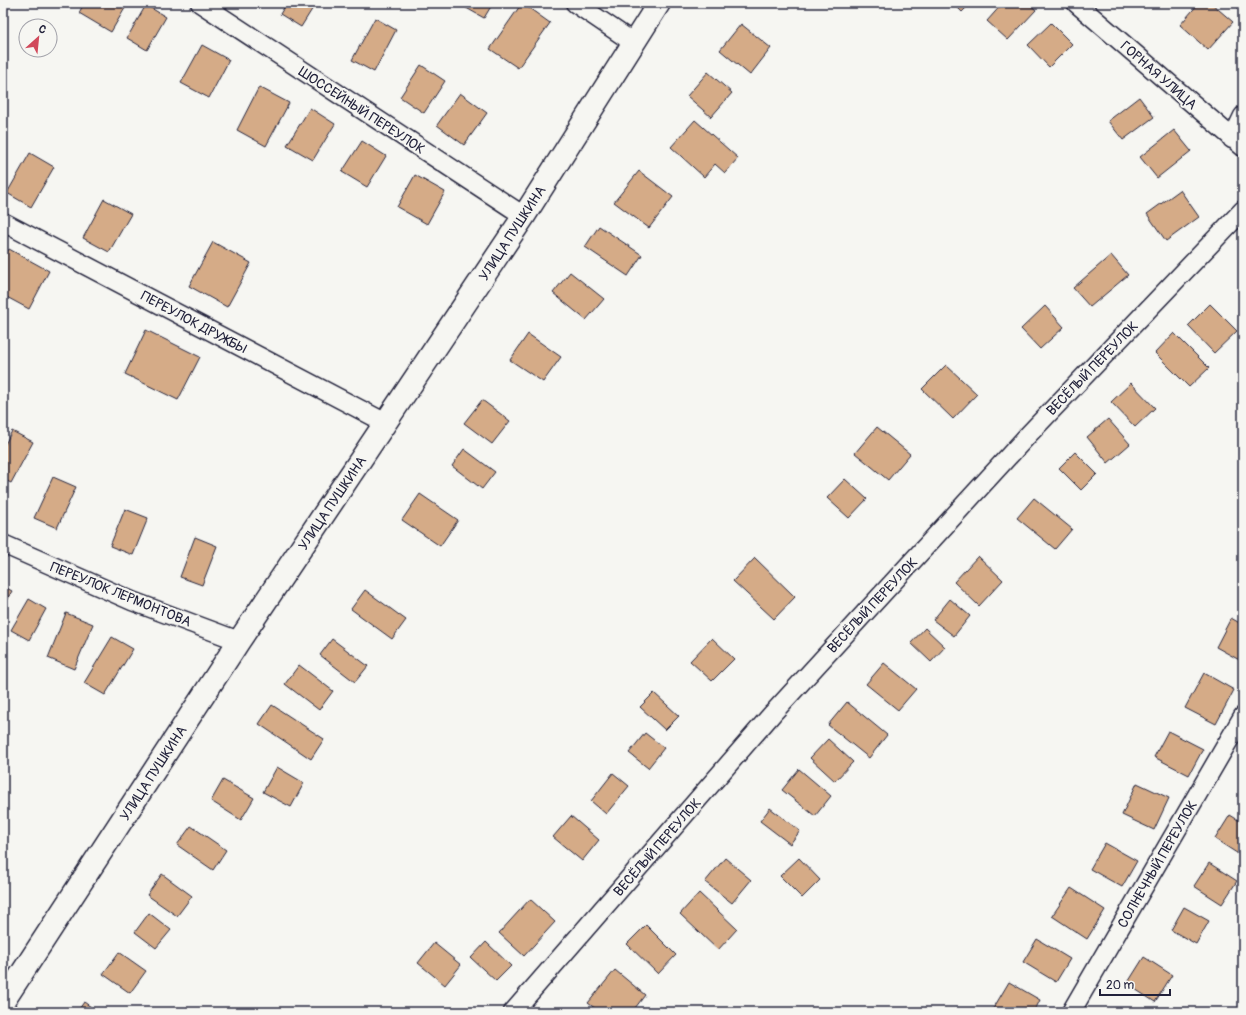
<svg xmlns="http://www.w3.org/2000/svg" width="1246" height="1015" viewBox="0 0 1246 1015" font-family="Pangolin,sans-serif">
	<style>
		.building { fill: #d5ab87; stroke: #22223b }
		.lines { fill: none; stroke-linecap: round; stroke-linejoin: round }
		.street-casing { stroke: #22223b; stroke-width: 21 }
		.secondary-casing { stroke: #22223b; stroke-width: 25 }
		.street { stroke: #f6f6f2; stroke-width: 18 }
		.secondary { stroke: #f6f6f2; stroke-width: 22 }
		.labels { text-anchor: middle; stroke-width: 4; stroke-linejoin: round; paint-order: stroke }
		.street-label { font-size: 14px; fill: #22223b; stroke: #f6f6f2 }
	</style>
	<rect width="100%" height="100%" fill="#f6f6f2"/>
	<filter id="ink" filterUnits="userSpaceOnUse"><feTurbulence type="fractalNoise" baseFrequency=".025" numOctaves="2"/><feDisplacementMap in="SourceGraphic" scale="8" xChannelSelector="R" yChannelSelector="G"/><feConvolveMatrix kernelMatrix="1 2 1 2 8 2 1 2 1" color-interpolation-filters="sRGB"/></filter>
	<g filter="url(#ink)">
		<path class="building" d="M84,3h44l-17,29 -32,-19z
			M287,3h29l-15,24 -21,-13z
			M462,3h31l-9,15 -23,-13z
			M522,3l28,20 -32,45 -28,-19z
			M953,3h18l-9,9z
			M1003,3h25l8,7 -28,30 -21,-19z
			M1199,3h12l22,19 -25,28 -28,-25z
			M146,5l20,12 -19,33 -20,-12z
			M375,18l21,12 -22,42 -22,-12z
			M1051,23l21,21 -23,23 -21,-22z
			M741,24l30,24 -21,27 -30,-25z
			M202,45l27,15 -20,38 -28,-15z
			M421,65l24,16 -21,32 -24,-16z
			M708,72l24,21 -21,24 -24,-21z
			M259,87l30,16 -23,43 -29,-16z
			M460,93l27,20 -23,32 -27,-20z
			M1139,97l15,20 -31,23 -15,-19z
			M310,108l25,16 -22,36 -26,-15z
			M695,120l43,38 -13,15 -10,-9 -11,13 -33,-30z
			M1174,130l17,21 -34,27 -17,-21z
			M362,141l24,15 -19,31 -25,-15z
			M30,153l24,14 -23,40 -24,-14z
			M639,171l34,26 -24,31 -35,-26z
			M415,175l30,17 -18,32 -30,-17z
			M1180,190l19,27 -33,24 -19,-27z
			M104,199l27,15 -22,38 -26,-14z
			M599,226l43,29 -14,21 -43,-29z
			M213,242l38,21 -24,44 -38,-21z
			M9,249l40,22 -20,38 -26,-14v-35z
			M1111,255l17,20 -38,32 -17,-19z
			M570,272l34,27 -18,21 -33,-27z
			M1210,304l27,27 -23,22 -26,-27z
			M1045,306l19,21 -24,22 -19,-20z
			M146,330l54,27 -22,43 -53,-26z
			M1174,333l35,35 -20,19 -34,-34z
			M528,334l33,23 -18,25 -33,-22z
			M946,365l31,29 -24,25 -31,-30z
			M1131,383l24,25 -20,19 -24,-25z
			M482,400l28,21 -18,23 -28,-21z
			M1108,419l22,25 -22,19 -21,-26z
			M877,427l33,27 -22,26 -33,-27z
			M12,431l21,11 -22,41 -8,-4v-31z
			M464,449l31,23 -13,17 -30,-23z
			M1075,452l22,22 -16,16 -22,-22z
			M53,477l23,10 -19,41 -23,-10z
			M845,479l22,20 -18,19 -22,-20z
			M420,494l38,26 -18,26 -38,-26z
			M1034,498l38,31 -17,20 -38,-31z
			M125,509l23,9 -15,37 -23,-9z
			M195,537l22,9 -15,39 -22,-8z
			M978,556l25,24 -24,26 -25,-24z
			M755,558l40,39 -21,22 -41,-38z
			M3,586l9,5 -9,15z
			M365,590l41,30 -14,19 -41,-30z
			M29,599l17,10 -17,31 -18,-10z
			M950,599l20,17 -16,20 -21,-16z
			M66,613l27,11 -19,45 -26,-11z
			M1231,618l12,7v37l-27,-15z
			M925,628l20,19 -14,15 -20,-19z
			M112,637l21,12 -28,46 -21,-12z
			M712,638l22,21 -22,22 -22,-20z
			M332,639l36,27 -13,16 -35,-27z
			M884,663l32,26 -18,21 -32,-26z
			M299,665l34,26 -14,19 -34,-26z
			M1204,673l30,17 -18,34 -31,-16z
			M654,693l25,23 -14,14 -25,-23z
			M847,702l40,33 -18,23 -41,-33z
			M272,705l52,34 -13,20 -52,-35z
			M1168,731l35,18 -14,26 -35,-18z
			M645,733l19,15 -16,20 -19,-15z
			M828,739l25,23 -18,19 -25,-23z
			M277,767l27,16 -13,24 -28,-15z
			M799,769l32,27 -16,20 -33,-26z
			M613,773l16,13 -23,28 -15,-13z
			M223,780l31,18 -13,22 -30,-19z
			M1137,783l32,15 -15,32 -32,-15z
			M770,808l30,23 -10,13 -30,-23z
			M1230,815l13,8v34l-28,-18z
			M571,816l28,24 -17,21 -29,-24z
			M191,826l35,24 -13,20 -36,-25z
			M1105,843l32,18 -15,26 -32,-18z
			M725,858l26,22 -19,23 -27,-21z
			M799,858l21,22 -18,18 -22,-22z
			M1209,863l28,18 -15,23 -28,-18z
			M162,874l30,22 -15,20 -30,-21z
			M1071,888l34,22 -18,29 -35,-23z
			M699,893l38,36 -19,21 -38,-36z
			M530,899l25,23 -31,34 -25,-23z
			M1184,907l25,14 -13,23 -25,-14z
			M149,913l22,17 -15,18 -21,-16z
			M646,925l30,30 -18,19 -31,-30z
			M1037,939l33,20 -14,23 -33,-20z
			M486,942l25,24 -15,15 -25,-23z
			M434,943l27,22 -16,20 -27,-22z
			M119,952l27,19 -16,22 -27,-19z
			M1144,957l28,18 -17,27 -28,-18z
			M615,970l30,25 -13,17h-32l-12,-9z
			M1009,982l31,18 -6,12h-36l-5,-3z
			M84,1002l14,10h-21z"/>
		<g class="lines">
			<g class="street-casing">
				<path id="street" d="M200,3l324,213
					M575,3l59,40
					M1076,3l167,144
					M1232,139l11,-23
					M3,222l383,201
					M3,544l129,57 107,40
					M513,1012l260,-299 256,-279 214,-224
					M1071,1012l172,-296"/>
			</g>
			<g class="secondary-casing">
				<path id="secondary" d="M3,1002l236,-361 285,-425 135,-213"/>
			</g>
			<use href="#street" class="street"/>
			<use href="#secondary" class="secondary"/>
		</g>
	</g>
	<g class="labels">
		<g class="street-label">
			<text transform="translate(1159 75) rotate(41)" y="5">ГОРНАЯ УЛИЦА</text>
			<text transform="translate(362 110) rotate(33)" y="5">ШОССЕЙНЫЙ ПЕРЕУЛОК</text>
			<text transform="translate(512 233) rotate(-57)" y="5">УЛИЦА ПУШКИНА</text>
			<text transform="translate(194 322) rotate(28)" y="5">ПЕРЕУЛОК ДРУЖБЫ</text>
			<text transform="translate(1092 368) rotate(-46)" y="5">ВЕСЁЛЫЙ ПЕРЕУЛОК</text>
			<text transform="translate(332 503) rotate(-56)" y="5">УЛИЦА ПУШКИНА</text>
			<text transform="translate(121 594) rotate(22)" y="5">ПЕРЕУЛОК ЛЕРМОНТОВА</text>
			<text transform="translate(872 605) rotate(-47)" y="5">ВЕСЁЛЫЙ ПЕРЕУЛОК</text>
			<text transform="translate(153 773) rotate(-57)" y="5">УЛИЦА ПУШКИНА</text>
			<text transform="translate(657 847) rotate(-49)" y="5">ВЕСЁЛЫЙ ПЕРЕУЛОК</text>
			<text transform="translate(1157 864) rotate(-60)" y="5">СОЛНЕЧНЫЙ ПЕРЕУЛОК</text>
		</g>
	</g>
	<rect width="1246" height="1015" fill="none" stroke="#f6f6f2" stroke-width="16"/>
	<rect x="8" y="8" width="1230" height="999" fill="none" stroke="#22223b" stroke-width="1.5" filter="url(#ink)"/>
	<g transform="translate(38 38) rotate(27)"><circle r="19" fill="#f6f6f2" stroke="#a1a1a9"/>
	<path d="M0-3L7 15L0 10L-7 15Z" fill="#d1495b"/>
	<text y="-6" font-size="11" font-weight="bold" text-anchor="middle" fill="#22223b">С</text>
	</g>
	<path d="M1100 989v6h70v-6" fill="none" stroke="#22223b" stroke-width="2"/>
	<text x="1106" y="989" font-size="12" fill="#22223b" stroke="#f6f6f2" stroke-width="3" paint-order="stroke">20 m</text>
</svg>
